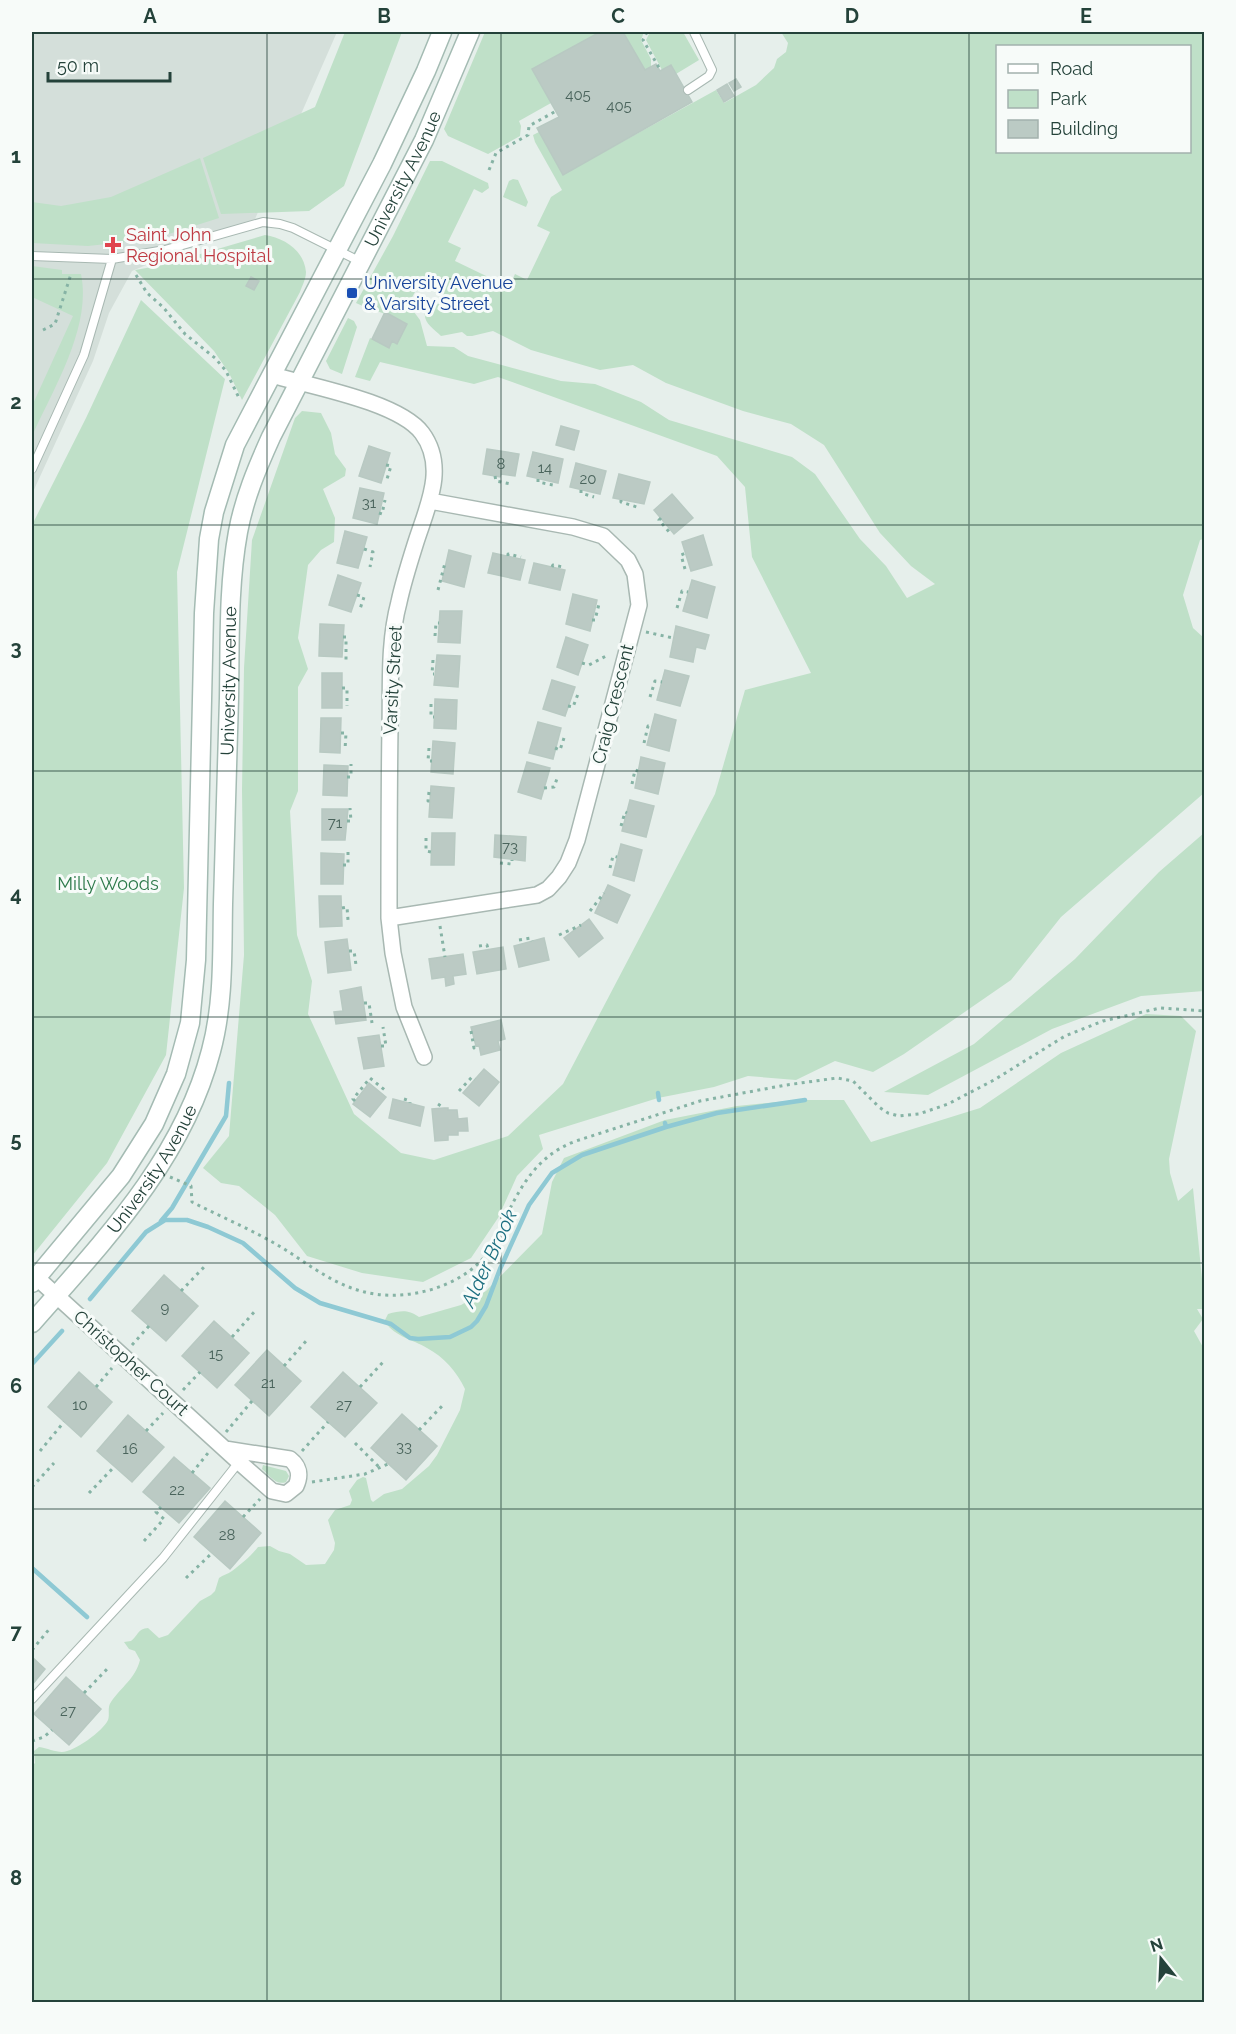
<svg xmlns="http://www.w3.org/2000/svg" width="1236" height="2034" viewBox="0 0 1236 2034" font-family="Raleway,sans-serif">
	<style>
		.built { fill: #d4dfda }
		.green { fill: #bfe0c8; fill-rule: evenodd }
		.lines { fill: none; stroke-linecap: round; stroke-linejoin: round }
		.stream { stroke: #8ec9d4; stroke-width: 4.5 }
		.building { fill: #bbcac4; stroke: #b8c9c2; stroke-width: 1.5 }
		.lane-casing { stroke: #a8b8b2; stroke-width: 10 }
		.street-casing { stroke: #a8b8b2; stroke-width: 18 }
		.secondary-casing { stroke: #a4bbb3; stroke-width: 21 }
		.path { stroke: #86b3a5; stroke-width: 3; stroke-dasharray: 3 4.5; stroke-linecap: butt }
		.lane { stroke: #fff; stroke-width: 8 }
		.street { stroke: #fff; stroke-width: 15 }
		.secondary { stroke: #fff; stroke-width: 18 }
		.grid { fill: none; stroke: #24423a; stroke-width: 1.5; stroke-opacity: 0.55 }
		.health-dot { fill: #e0444e; stroke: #f7fbf9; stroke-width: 2 }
		.transit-dot { fill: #1a4fb4; stroke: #f7fbf9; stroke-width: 2 }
		.labels { text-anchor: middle; stroke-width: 6; stroke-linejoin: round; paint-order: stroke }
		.number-label { font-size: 15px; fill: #4a645c }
		.street-label { font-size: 18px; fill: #24423a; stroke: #f7fbf9 }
		.health-label { font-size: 18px; fill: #be3a42; stroke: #f7fbf9; text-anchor: start }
		.transit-label { font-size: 18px; fill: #164399; stroke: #f7fbf9; text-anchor: start }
		.park-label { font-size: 18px; fill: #2d7a4b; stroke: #f7fbf9 }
		.water-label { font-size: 20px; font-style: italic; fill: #1c6f80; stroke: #f7fbf9 }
		.neatline { fill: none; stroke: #24423a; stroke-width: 2 }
		.grid-label { font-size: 20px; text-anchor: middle; font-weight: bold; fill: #24423a }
	</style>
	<rect width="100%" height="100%" fill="#e6efeb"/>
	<path class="built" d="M32,32h305l-82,187 -123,52 -23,42 -16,48 -61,133z"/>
	<path class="green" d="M345,32h57l-58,154 -35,25 -88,3 -18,-56 112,-51z
		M485,32h115l-67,37 18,34 -32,18 2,5 -1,10 -32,18 -40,-18 -4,-7z
		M623,32h21l-3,8 10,19v8l-6,3z
		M650,32h33l16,28 -23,14 -5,-9 -9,5 -16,-30z
		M781,32h423v507l-4,1 -17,55 10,33 11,10v155l-143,124 -50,63 -107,74 -31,18 -38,-11 -39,19 -48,-4 -34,11 -56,11 -119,37 4,14 -26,27 -19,42 -27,40 -48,24 -61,-9 -55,-17 -32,-41 -36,-29 -18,-3 -18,-15 26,-32 15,-181 -2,-165 2,-122 8,-128 43,-122 7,-7 19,2 10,20 4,21 11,15 -1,7 -22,13 12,29 -1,24 -13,8 -13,15 -10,73 10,31 -10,18v104l-8,20 7,124 15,46 -4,33 46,100 47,39 33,7 74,-24 55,-52 152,-290 30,-104 66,-17 -59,-116 -7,-70 -28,-31 -219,-79 -24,7 -94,-22 -10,19 -15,-4 15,-39 19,9 3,-6 5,2 10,-19c-17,-11 -33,-12 -51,-21l37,-67 37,-75h12l46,22 1,5 -7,5 -8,-4 -26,53 13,6 -6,13 54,26 6,-13 12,6 23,-48 -13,-6 14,-29 11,-7 -27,-48 -2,-7 6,-3 25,42 152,-84 8,13 32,-18 18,-17 3,-9 9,-7 2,-9zM998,46h192v106h-192zM423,289l15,4 5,8 -18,11c-2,11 9,17 16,24l21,-4 5,4h5l21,-5 38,19 69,20 33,-5 33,18 77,28 48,13 33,21 56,88 31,33 24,18 -28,14 -21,-32 -26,-27 -45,-65 -23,-17 -123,-37 -28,-18 -46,-18 -34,-3 -93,-25 -14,-9 -27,-1 -7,-26 -6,-8 -4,-11 5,-9z
		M200,158l19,60 -66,21 -65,7 -56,-3v-41l29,4 50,-9z
		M513,179l5,1 10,22 -2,5 -23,-10 6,-16z
		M265,235c19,3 39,15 41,37 0,7 -4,14 -6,20l-58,108 -13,-27 -15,-22 -79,-81 28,-5z
		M32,266l30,4v4h19c11,53 -28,115 -49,162v-30l41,-90 -41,-19z
		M141,300l84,79 -48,193 7,316 -18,167 -59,108 -75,93v-472l2,-34 -2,-5v-220l54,-107z
		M348,318l6,3 3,6 -15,47 -12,-5 -4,-8z
		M1204,833v158l-63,5 -89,33 -124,66 -44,-3 90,-48 101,-85 84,-87z
		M1146,1014l35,2 15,15 -27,128 1,14 8,28 15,-13 11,111v10h-7l6,10 -9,12 10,18v653h-1172v-236l3,-3 -1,-12 5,-4c8,1 16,5 23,5 12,0 41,-21 46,-32 2,-5 -1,-13 3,-18 10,-15 24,-23 29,-42l-5,-9 -6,-2 -5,-7 7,-1c6,-4 7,-13 17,-13l11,10 9,-3 32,-34 11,-6 4,-4 4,-13c4,-3 9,-4 13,-7 10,-8 18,-14 26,-24l12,-1 9,5 11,3 16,11 19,-1 9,-14 1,-7 -7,-23 7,-10 15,-5 2,-5 -3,-9 8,-11 6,-3 3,1 5,22 2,2 11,-8 18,-5 27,-23 8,-11 23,-45 5,-21c-8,-17 -21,-32 -38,-41 -13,-8 -37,-13 -42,-28l3,-6c13,-3 19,-5 31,3l42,-12 25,-14 56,-57 10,-52 12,-24 101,-38 72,-14 61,-6h46l27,42 109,-34 81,-55z
		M263,1465l23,6 3,5 -3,6c-10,4 -17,-7 -24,-13z"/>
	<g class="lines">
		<path class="stream" d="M658,1093l1,7
			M666,1127l51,-14 88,-13
			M161,1221l11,-13 54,-92 3,-33
			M90,1299l56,-67 19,-12h22l21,7 35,16 52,45 25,15 71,21 19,14 8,1 32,-2 21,-10 6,-6 9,-15 14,-37 29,-64 23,-32 30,-18 84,-28 -1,-4
			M32,1364l30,-33
			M32,1568l55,49"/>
	</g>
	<path class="building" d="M600,32h23l22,38 11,-6 4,7 11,-6 21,37 -129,73 -26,-47 22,-11 -27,-48z
		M736,79l5,8 -7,4 -5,-8z
		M727,84l7,12 -10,6 -7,-12z
		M251,277l8,4 -5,9 -8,-4z
		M385,312l22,12 -10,20 -5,-3 -3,7 -17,-9z
		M561,426l18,5 -5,19 -18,-5z
		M369,446l21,7 -9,30 -22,-7z
		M487,449l32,5 -4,22 -14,-2 -1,3 -17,-3z
		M533,452l30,7 -5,24 -31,-7z
		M576,463l30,8 -6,23 -30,-7z
		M619,474l31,8 -6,22 -31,-6z
		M360,488l24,5 -7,31 -24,-6z
		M672,494l21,24 -19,16 -20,-24z
		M345,531l22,6 -9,31 -21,-5z
		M703,535l9,30 -21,6 -9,-29z
		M449,550l22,6 -7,31 -22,-6z
		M493,553l32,7 -5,20 -32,-7z
		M534,563l31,7 -5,20 -31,-7z
		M338,575l23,8 -10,29 -22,-7z
		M692,580l23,7 -8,31 -24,-7z
		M573,594l24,6 -7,31 -24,-7z
		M440,611h22l-2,32 -22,-1z
		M320,624l24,1 -2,32 -23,-1z
		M676,626l33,9 -4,14 -9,-2 -3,15 -23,-5z
		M566,637l22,8 -10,30 -21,-8z
		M437,655l23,1 -2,31 -24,-2z
		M665,670l24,6 -9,30 -23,-6z
		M322,673h20v35h-20z
		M552,680l23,7 -10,29 -22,-7z
		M435,699l22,1 -1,29 -22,-1z
		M655,714l21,6 -7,31 -22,-6z
		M321,718h20l-1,35 -20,-1z
		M538,722l23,6 -8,31 -24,-6z
		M433,741l22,2 -2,31 -22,-2z
		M641,757l24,6 -7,31 -23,-6z
		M527,762l23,6 -9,31 -23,-7z
		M324,765l24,1 -1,30 -24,-1z
		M431,786l23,2 -2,30 -23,-1z
		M630,800l24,6 -8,31 -24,-6z
		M322,809h26l-3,31h-23z
		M432,833h23l-1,32h-23z
		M495,835l31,2 -1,24 -31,-4z
		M621,844l21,6 -8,31 -21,-6z
		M321,853l23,1 -1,30h-22z
		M608,885l22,10 -13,28 -22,-10z
		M319,896h22l1,30 -22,1z
		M589,919l14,19 -24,19 -15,-19z
		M544,938l5,22 -30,7 -5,-21z
		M347,939l4,31 -23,3 -3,-31z
		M503,947l3,22 -29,5 -4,-22z
		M463,954l3,20 -13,2 1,8 -8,2 -1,-9 -13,2 -3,-20z
		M361,987l5,33 -30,4 -2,-12 9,-1 -3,-20z
		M501,1020l4,19 -7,2 2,9 -19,5 -2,-10 -3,1 -5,-19z
		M379,1035l5,31 -20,3 -6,-31z
		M484,1069l15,13 -20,24 -16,-13z
		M369,1083l17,14 -16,20 -17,-13z
		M393,1099l31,8 -4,19 -31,-8z
		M444,1108h4v2h9l1,9 9,-1 1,13h-10v4h-10v5l-13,1 -3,-32z
		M164,1275l34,31 -32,35 -34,-30z
		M214,1321l35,32 -32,35 -35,-32z
		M267,1350l34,31 -32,35 -34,-31z
		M79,1372l33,30 -31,35 -33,-30z
		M343,1372l34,31 -32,34 -34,-30z
		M402,1414l35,32 -31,34 -35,-32z
		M128,1415l36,32 -32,35 -35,-31z
		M174,1457l36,31 -31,35 -36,-31z
		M225,1501l36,32 -31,36 -36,-32z
		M32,1657l13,12 -13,16z
		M66,1677l35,32 -32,36 -35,-31z"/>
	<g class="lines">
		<g class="lane-casing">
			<path id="lane" d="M688,90l21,-14 3,-6 -18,-38
				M32,256l80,3 53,-9 98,-28 17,2 13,4 68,34
				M32,469l52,-114 28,-96
				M32,1699l131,-141 76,-96"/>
		</g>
		<g class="street-casing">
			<path id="street" d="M272,375c38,11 127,27 150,58 26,35 4,76 -7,112 -6,19 -12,38 -16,57 -11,41 -8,84 -9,126 -1,64 -1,127 -1,190l4,35 11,54 20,50
				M389,918l148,-23 11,-6 11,-12 9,-14 9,-23 62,-235 -4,-31 -7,-14 -25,-24 -30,-9 -143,-26
				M36,1277l203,185 33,29 14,3 10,-8c5,-11 3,-20 -6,-27l-65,-10"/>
		</g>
		<g class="secondary-casing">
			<g id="secondary">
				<path d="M32,1283l89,-107 33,-52 22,-50 14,-51 6,-63 8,-347 5,-74 5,-27 21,-67 147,-281 44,-93 16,-39"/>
				<path id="s1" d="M32,1323c72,-82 151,-164 179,-272 13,-48 11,-98 12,-147 2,-69 4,-137 6,-206 1,-55 -1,-111 9,-166 6,-33 19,-64 33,-95l153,-297 46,-108"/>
			</g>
		</g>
		<path class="path" d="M647,32l-4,8 18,31
			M489,170l7,-17 32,-18 1,-9 27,-15
			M136,275l11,18 16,14 22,27 30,24 11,13 14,29
			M43,330l12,-6 16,-50
			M386,465l5,1 -4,13
			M495,476l1,5 15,3
			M538,479v3l15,3
			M581,490v3l13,4
			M621,500v2l19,6
			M379,513l3,1 3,-14
			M661,518l-2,2 11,13
			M364,549l9,3 -3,15
			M508,556v-2l13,3
			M552,567l1,-2 10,2
			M685,569l-4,-14 5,-2
			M438,590l7,-27h1
			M357,595l7,2 -4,12
			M677,608l5,-17 6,1
			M592,620h3l4,-16
			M646,632l27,6
			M435,636l1,-13h3
			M343,637h3v24
			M433,660l-1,14h2
			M582,663l7,2 19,-10
			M342,688h5v18
			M650,697l5,-16 7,1
			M431,704v13h3
			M568,706l5,1 5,-13
			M341,733h5l-1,17
			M644,743l4,-17 4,1
			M429,748l-1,13h4
			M555,748l5,2 5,-15
			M347,777h4v-13
			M632,784l3,-14 3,1
			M544,788l10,-1 4,-11
			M429,792l-1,9h2
			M347,821h4l-1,-13
			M621,826l4,-14 2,1
			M426,838v13l5,1
			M500,863l12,1v-4
			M343,865h5v-13
			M610,868l3,-12 4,1
			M342,908l5,-1 1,13
			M590,911l14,-18
			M440,926l5,31
			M559,935l22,-10
			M519,940l12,-2 1,3
			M479,946l8,-1 1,4
			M349,951h5l2,14
			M364,1003h5l3,20
			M471,1031l3,17 3,-3
			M381,1046h5l-3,-19
			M459,1091l13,-14 3,2
			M404,1099l6,2v2
			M355,1101l-2,-2 17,-21 16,13
			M438,1104l6,4
			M170,1177l21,9 1,16 4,2c28,14 58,27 85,43 26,16 50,36 80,44 41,12 98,-2 125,-36 5,-7 9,-15 13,-24 19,-39 34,-74 77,-90l124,-40 86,-16 51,-7 16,3 26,26 9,6 11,3 20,-2 29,-10 46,-24 71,-44 38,-15 57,-13 44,3
			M181,1291l24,-25
			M232,1337l24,-27
			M132,1345l17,-19
			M284,1366l23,-26
			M96,1387l16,-19
			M360,1387l24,-26
			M183,1390l17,-18
			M419,1430l25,-26
			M146,1431l17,-18
			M226,1432l26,-31
			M355,1443l25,25
			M40,1451l24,-29
			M302,1451l26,-29
			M192,1473l16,-20
			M312,1482l53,-8 23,-10
			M32,1487l22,-24
			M89,1493l26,-27
			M243,1517l17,-18
			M144,1541l20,-22 -8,-7 5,-5
			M186,1578l26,-25
			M32,1650l19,-23
			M84,1693l24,-25
			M32,1741l12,-4 8,-7"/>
		<use href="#lane" class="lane"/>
		<use href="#street" class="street"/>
		<use href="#secondary" class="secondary"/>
	</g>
	<path class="grid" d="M267,32v1970M501,32v1970M735,32v1970M969,32v1970M32,279h1172M32,525h1172M32,771h1172M32,1017h1172M32,1263h1172M32,1509h1172M32,1755h1172"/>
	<path class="health-dot" d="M110 236h6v6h6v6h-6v6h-6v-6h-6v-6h6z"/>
	<rect class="transit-dot" x="346" y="287" width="12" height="12" rx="3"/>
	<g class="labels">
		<g class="number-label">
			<text x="578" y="100">405</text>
			<text x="619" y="111">405</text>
			<text x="501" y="469">8</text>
			<text x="545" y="473">14</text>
			<text x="588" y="484">20</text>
			<text x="369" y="508">31</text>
			<text x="335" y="828">71</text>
			<text x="510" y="852">73</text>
			<text x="165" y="1313">9</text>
			<text x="216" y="1359">15</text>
			<text x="268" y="1388">21</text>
			<text x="80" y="1410">10</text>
			<text x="344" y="1410">27</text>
			<text x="404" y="1452">33</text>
			<text x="130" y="1454">16</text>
			<text x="177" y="1495">22</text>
			<text x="227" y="1540">28</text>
			<text x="68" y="1716">27</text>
		</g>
		<g class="street-label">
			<text dy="6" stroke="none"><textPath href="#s1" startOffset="1240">University Avenue</textPath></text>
			<text dy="6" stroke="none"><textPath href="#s1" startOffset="700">University Avenue</textPath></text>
			<text transform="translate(393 680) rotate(-87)" y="6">Varsity Street</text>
			<text transform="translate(613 704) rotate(-76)" y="6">Craig Crescent</text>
			<text dy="6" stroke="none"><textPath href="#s1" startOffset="196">University Avenue</textPath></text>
			<text transform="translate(131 1363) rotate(42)" y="6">Christopher Court</text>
		</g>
		<g class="health-label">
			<text x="126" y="241">Saint John<tspan x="126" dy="21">Regional Hospital</tspan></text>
		</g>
		<g class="transit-label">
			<text x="364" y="289">University Avenue<tspan x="364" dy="21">&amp; Varsity Street</tspan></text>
		</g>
		<g class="park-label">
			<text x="108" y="890">Milly Woods</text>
		</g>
		<g class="water-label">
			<text transform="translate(489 1258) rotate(-65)" y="7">Alder Brook</text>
		</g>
	</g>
	<rect width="1236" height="2034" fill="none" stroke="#f7fbf9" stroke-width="66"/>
	<rect x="996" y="45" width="195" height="108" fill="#f7fbf9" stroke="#a3b1ad" stroke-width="1.5"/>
	<rect x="1008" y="64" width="30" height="9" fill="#ffffff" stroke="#a3b1ad" stroke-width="1.5"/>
	<text x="1050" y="75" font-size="18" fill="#24423a">Road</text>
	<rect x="1008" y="90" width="30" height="18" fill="#bfe0c8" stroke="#a3b1ad" stroke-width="1.5"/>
	<text x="1050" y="105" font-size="18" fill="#24423a">Park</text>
	<rect x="1008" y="120" width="30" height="18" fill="#bbcac4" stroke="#a3b1ad" stroke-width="1.5"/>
	<text x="1050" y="135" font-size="18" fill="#24423a">Building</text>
	<g transform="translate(1161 1959) rotate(342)" stroke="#f7fbf9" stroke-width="4.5" paint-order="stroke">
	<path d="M0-4.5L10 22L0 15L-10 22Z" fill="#24423a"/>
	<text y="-9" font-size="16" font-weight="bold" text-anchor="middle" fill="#24423a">N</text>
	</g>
	<path d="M48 72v9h122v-9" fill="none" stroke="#24423a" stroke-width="3"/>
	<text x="57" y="72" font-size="18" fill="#24423a" stroke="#f7fbf9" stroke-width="4.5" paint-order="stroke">50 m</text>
	<rect x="33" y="33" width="1170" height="1968" class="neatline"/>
	<g class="grid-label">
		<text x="150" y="23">A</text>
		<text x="384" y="23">B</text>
		<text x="618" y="23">C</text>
		<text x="852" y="23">D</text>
		<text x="1086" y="23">E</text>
		<text x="16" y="163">1</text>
		<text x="16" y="409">2</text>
		<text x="16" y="655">3</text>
		<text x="16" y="901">4</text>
		<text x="16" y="1147">5</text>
		<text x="16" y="1393">6</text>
		<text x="16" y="1639">7</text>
		<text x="16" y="1885">8</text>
	</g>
</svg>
